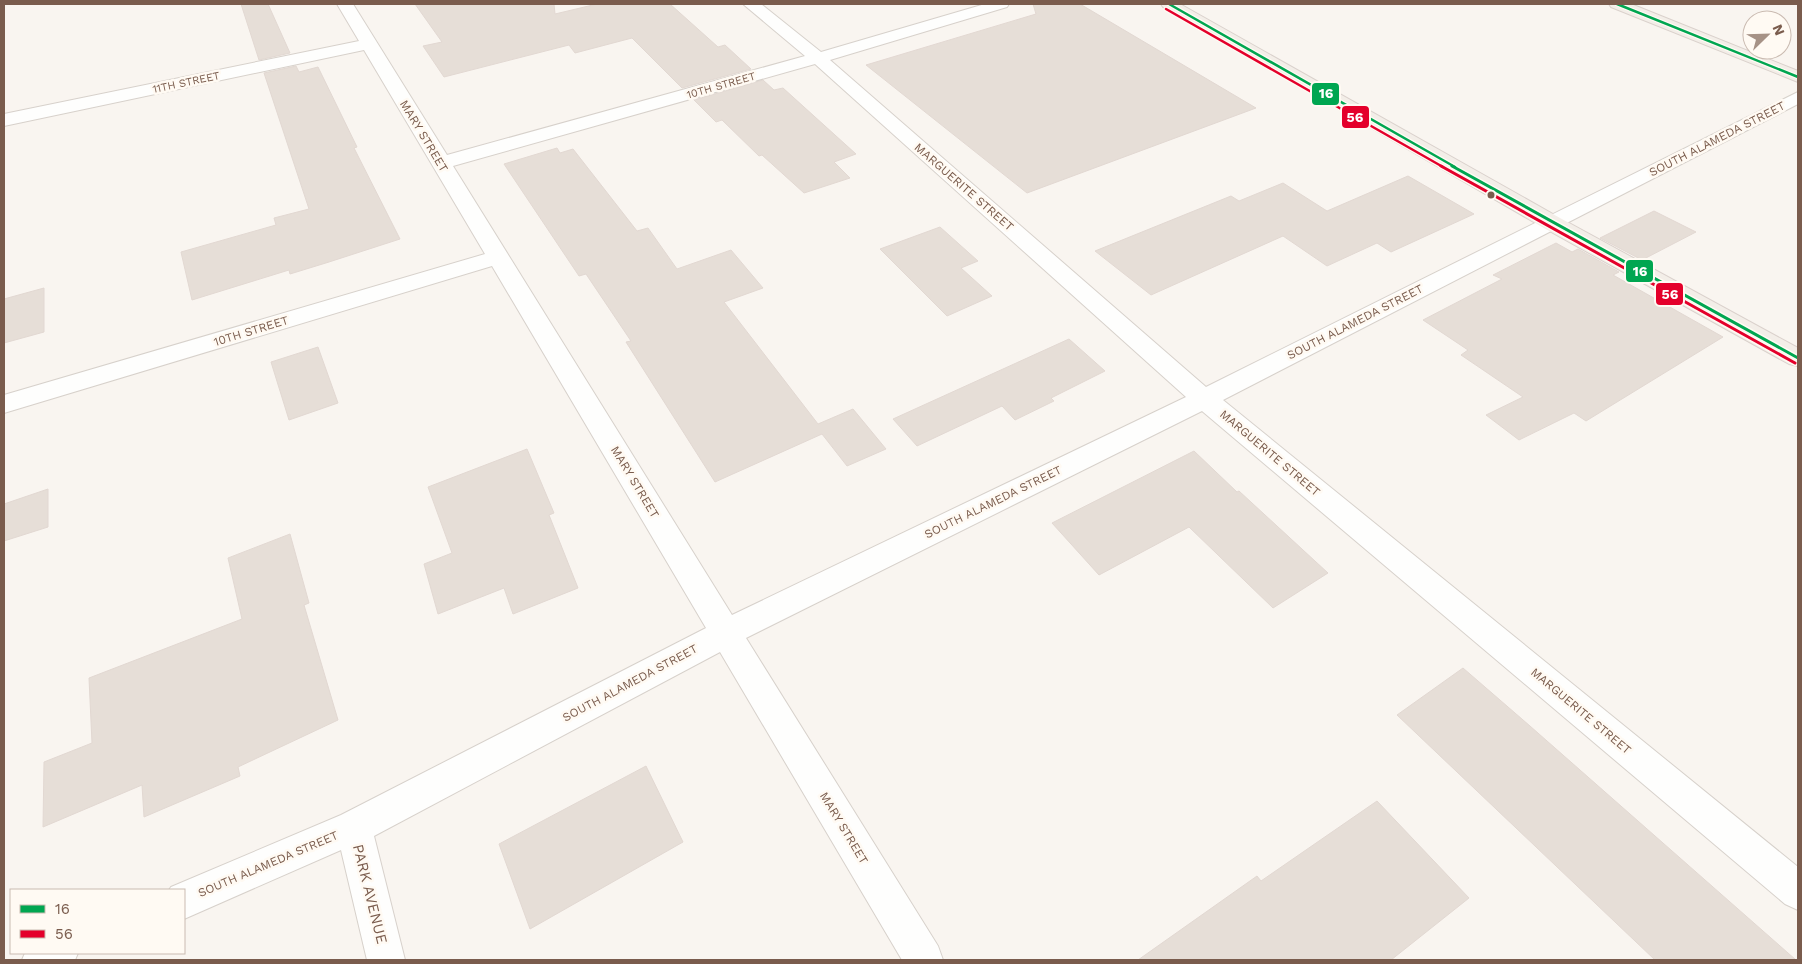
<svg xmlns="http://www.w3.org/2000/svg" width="1802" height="964" viewBox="0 0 1802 964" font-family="'Work Sans',sans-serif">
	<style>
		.building { fill: #e6ded7; stroke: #e2d8d2 }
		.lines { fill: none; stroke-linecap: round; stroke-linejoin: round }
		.minor-casing { stroke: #d7d1cb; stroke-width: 2 }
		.primary-casing { stroke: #dad1cc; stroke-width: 2 }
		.minor { fill: #fefefd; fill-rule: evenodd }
		.primary { fill: #f3eee8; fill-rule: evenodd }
		.bus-1-far1-casing { stroke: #fffaf3; stroke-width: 5 }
		.bus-1-casing { stroke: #fffaf3; stroke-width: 6 }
		.bus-2-far1-casing { stroke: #fffaf3; stroke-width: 5 }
		.bus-2-casing { stroke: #fffaf3; stroke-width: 6 }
		.bus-1-far1 { stroke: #00a651; stroke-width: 2.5 }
		.bus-1 { stroke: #00a651; stroke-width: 3 }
		.bus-2-far1 { stroke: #e4002b; stroke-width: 2.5 }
		.bus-2 { stroke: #e4002b; stroke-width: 3 }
		.bus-dot { fill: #7a5c4d; stroke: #fffaf3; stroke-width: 2 }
		.labels { text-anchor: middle; stroke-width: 5; stroke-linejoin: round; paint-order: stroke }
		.far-street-label { font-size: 11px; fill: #7a5c4d; stroke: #fffaf3 }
		.street-label { font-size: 12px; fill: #7a5c4d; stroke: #fffaf3 }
		.near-street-label { font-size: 15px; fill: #7a5c4d; stroke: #fffaf3 }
		.line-badge { stroke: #fffaf3; stroke-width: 2 }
		.badge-label { font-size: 14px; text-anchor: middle; font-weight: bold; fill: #fff }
	</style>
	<rect width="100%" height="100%" fill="#f9f5f0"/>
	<path class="building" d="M241,4h27l22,49 -31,7z
		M415,4h139l1,10 42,-10h73l48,43 7,-2 26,24 -69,19 -50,-50 -57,15 -6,-8 -125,32 -21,-31 19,-4z
		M1033,4h47l176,104 -229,85 -161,-128 170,-51z
		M296,66l3,6 19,-5 39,80 -3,1 46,91 -71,23 -39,12 -1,-4 -97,30 -11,-48 95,-27 -2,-7 35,-9 -45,-136z
		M763,80l11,10 9,-2 73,66 -22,8 16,16 -46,15 -42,-38 -3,1 -37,-36 -6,2 -22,-22z
		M557,148l3,5 13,-4 64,82 11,-3 29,41 54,-19 32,38 -39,14 94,122 35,-15 33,40 -39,17 -25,-32 -107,48 -89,-140 5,-1 -45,-67 -7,2 -75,-112z
		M1408,176l66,38 -83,38 -14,-9 -50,23 -44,-30 -132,59 -56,-44 136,-55 8,5 44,-18 44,28z
		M1654,211l42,21 -54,28 -42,-22z
		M940,227l38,34 -17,7 31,28 -45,20 -67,-67z
		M1556,243l16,9 6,-3 41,23 -6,3 110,62 -137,84 -12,-8 -55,27 -33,-25 37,-18 -62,-42 7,-5 -45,-30 79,-41 -9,-4z
		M44,288v44l-40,11v-44z
		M1069,339l36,32 -54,27 3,3 -39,19 -13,-14 -85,40 -24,-27z
		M318,347l20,56 -49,17 -18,-58z
		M527,449l27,64 -5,2 29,73 -65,26 -9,-26 -66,26 -14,-50 28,-11 -24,-66z
		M1194,451l43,41 2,-1 89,82 -55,35 -84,-81 -90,48 -47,-52z
		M48,489v38l-44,14v-37z
		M290,534l19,69 -5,2 34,115 -100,47 2,9 -96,41 -2,-32 -99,42 1,-65 48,-19 -3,-65 153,-59 -14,-61z
		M1463,668l67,58 266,234h-141l-258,-245z
		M646,766l37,76 -153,87 -31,-85z
		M1377,801l92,97 -78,62h-253l119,-84 4,5z"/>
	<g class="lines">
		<g class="minor-casing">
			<path id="minor" d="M337,4h16l94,151 358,-99 -62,-52h18l60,48 164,-48h24l-2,3 -177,53 376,327 592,-295v12l-575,296 575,467v43l-13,-6 -583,-493 -456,227 192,308 5,14h-41l-182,-308 -346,184 31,124h-38l-26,-110 -157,69v-29h-15l2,-3 170,-72 365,-187 -214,-362 -488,147v-18l481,-141 -121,-204 -360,76v-12l355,-73zM815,64l371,333 -454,218 -279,-449z
				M25,953h53l-3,7h-53z"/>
		</g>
		<g class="primary-casing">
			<path id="primary" d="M1161,4h19l380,214 238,130v18l-9,-2 -245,-136 -381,-221z
				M1609,4h22l167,67v11l-187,-75z"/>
		</g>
		<use href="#minor" class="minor"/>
		<use href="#primary" class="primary"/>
		<g class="bus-1-far1-casing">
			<path id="bus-1-far1" d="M1169,4l286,163
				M1617,4l181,73"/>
		</g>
		<g class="bus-1-casing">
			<path id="bus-1" d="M1452,166l346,192"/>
		</g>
		<g class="bus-2-far1-casing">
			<path id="bus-2-far1" d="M1166,9l277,158"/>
		</g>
		<g class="bus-2-casing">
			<path id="bus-2" d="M1441,166l354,197"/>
		</g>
		<use href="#bus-1-far1" class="bus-1-far1"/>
		<use href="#bus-1" class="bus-1"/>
		<use href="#bus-2-far1" class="bus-2-far1"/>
		<use href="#bus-2" class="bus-2"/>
	</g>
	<circle class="bus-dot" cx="1491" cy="195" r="4.5"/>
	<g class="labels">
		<g class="far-street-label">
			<text transform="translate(186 82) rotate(-12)" y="4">11TH STREET</text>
			<text transform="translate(721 85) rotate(-16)" y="4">10TH STREET</text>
		</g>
		<g class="street-label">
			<text transform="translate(424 136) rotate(59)" y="4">MARY STREET</text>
			<text transform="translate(1717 139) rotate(-27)" y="4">SOUTH ALAMEDA STREET</text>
			<text transform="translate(964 187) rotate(41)" y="4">MARGUERITE STREET</text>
			<text transform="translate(1355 322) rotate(-27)" y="4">SOUTH ALAMEDA STREET</text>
			<text transform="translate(251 331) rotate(-17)" y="4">10TH STREET</text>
			<text transform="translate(1270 453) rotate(40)" y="4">MARGUERITE STREET</text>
			<text transform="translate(635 482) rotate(59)" y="4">MARY STREET</text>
			<text transform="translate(993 502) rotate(-26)" y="4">SOUTH ALAMEDA STREET</text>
			<text transform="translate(630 683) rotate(-28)" y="4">SOUTH ALAMEDA STREET</text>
			<text transform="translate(1581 711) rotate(40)" y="4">MARGUERITE STREET</text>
			<text transform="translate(844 828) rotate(59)" y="4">MARY STREET</text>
			<text transform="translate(268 864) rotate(-23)" y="4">SOUTH ALAMEDA STREET</text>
		</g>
		<g class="near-street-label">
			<text transform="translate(370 894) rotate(76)" y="5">PARK AVENUE</text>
		</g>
	</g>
	<g class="line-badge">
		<rect x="1311" y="82" width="29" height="24" rx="5" fill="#00a651"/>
		<rect x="1341" y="105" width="29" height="24" rx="5" fill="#e4002b"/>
		<rect x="1625" y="259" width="29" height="24" rx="5" fill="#00a651"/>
		<rect x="1655" y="282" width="29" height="24" rx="5" fill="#e4002b"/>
	</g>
	<g class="badge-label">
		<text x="1326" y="98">16</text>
		<text x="1355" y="122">56</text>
		<text x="1640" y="276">16</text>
		<text x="1670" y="299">56</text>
	</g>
	<rect width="1802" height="964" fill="none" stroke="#7a5c4d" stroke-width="10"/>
	<rect x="10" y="889" width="175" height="65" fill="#fffaf3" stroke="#cabbb1"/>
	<rect x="20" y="905" width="25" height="8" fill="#00a651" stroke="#cabbb1"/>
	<text x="55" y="914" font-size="15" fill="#7a5c4d">16</text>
	<rect x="20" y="930" width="25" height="8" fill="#e4002b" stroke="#cabbb1"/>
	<text x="55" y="939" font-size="15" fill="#7a5c4d">56</text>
	<g transform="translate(1767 35) rotate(67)"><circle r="24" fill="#fffaf3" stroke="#cabbb1"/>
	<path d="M0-4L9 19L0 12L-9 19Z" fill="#a69286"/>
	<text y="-8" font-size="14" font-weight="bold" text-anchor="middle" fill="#7a5c4d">N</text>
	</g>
</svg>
